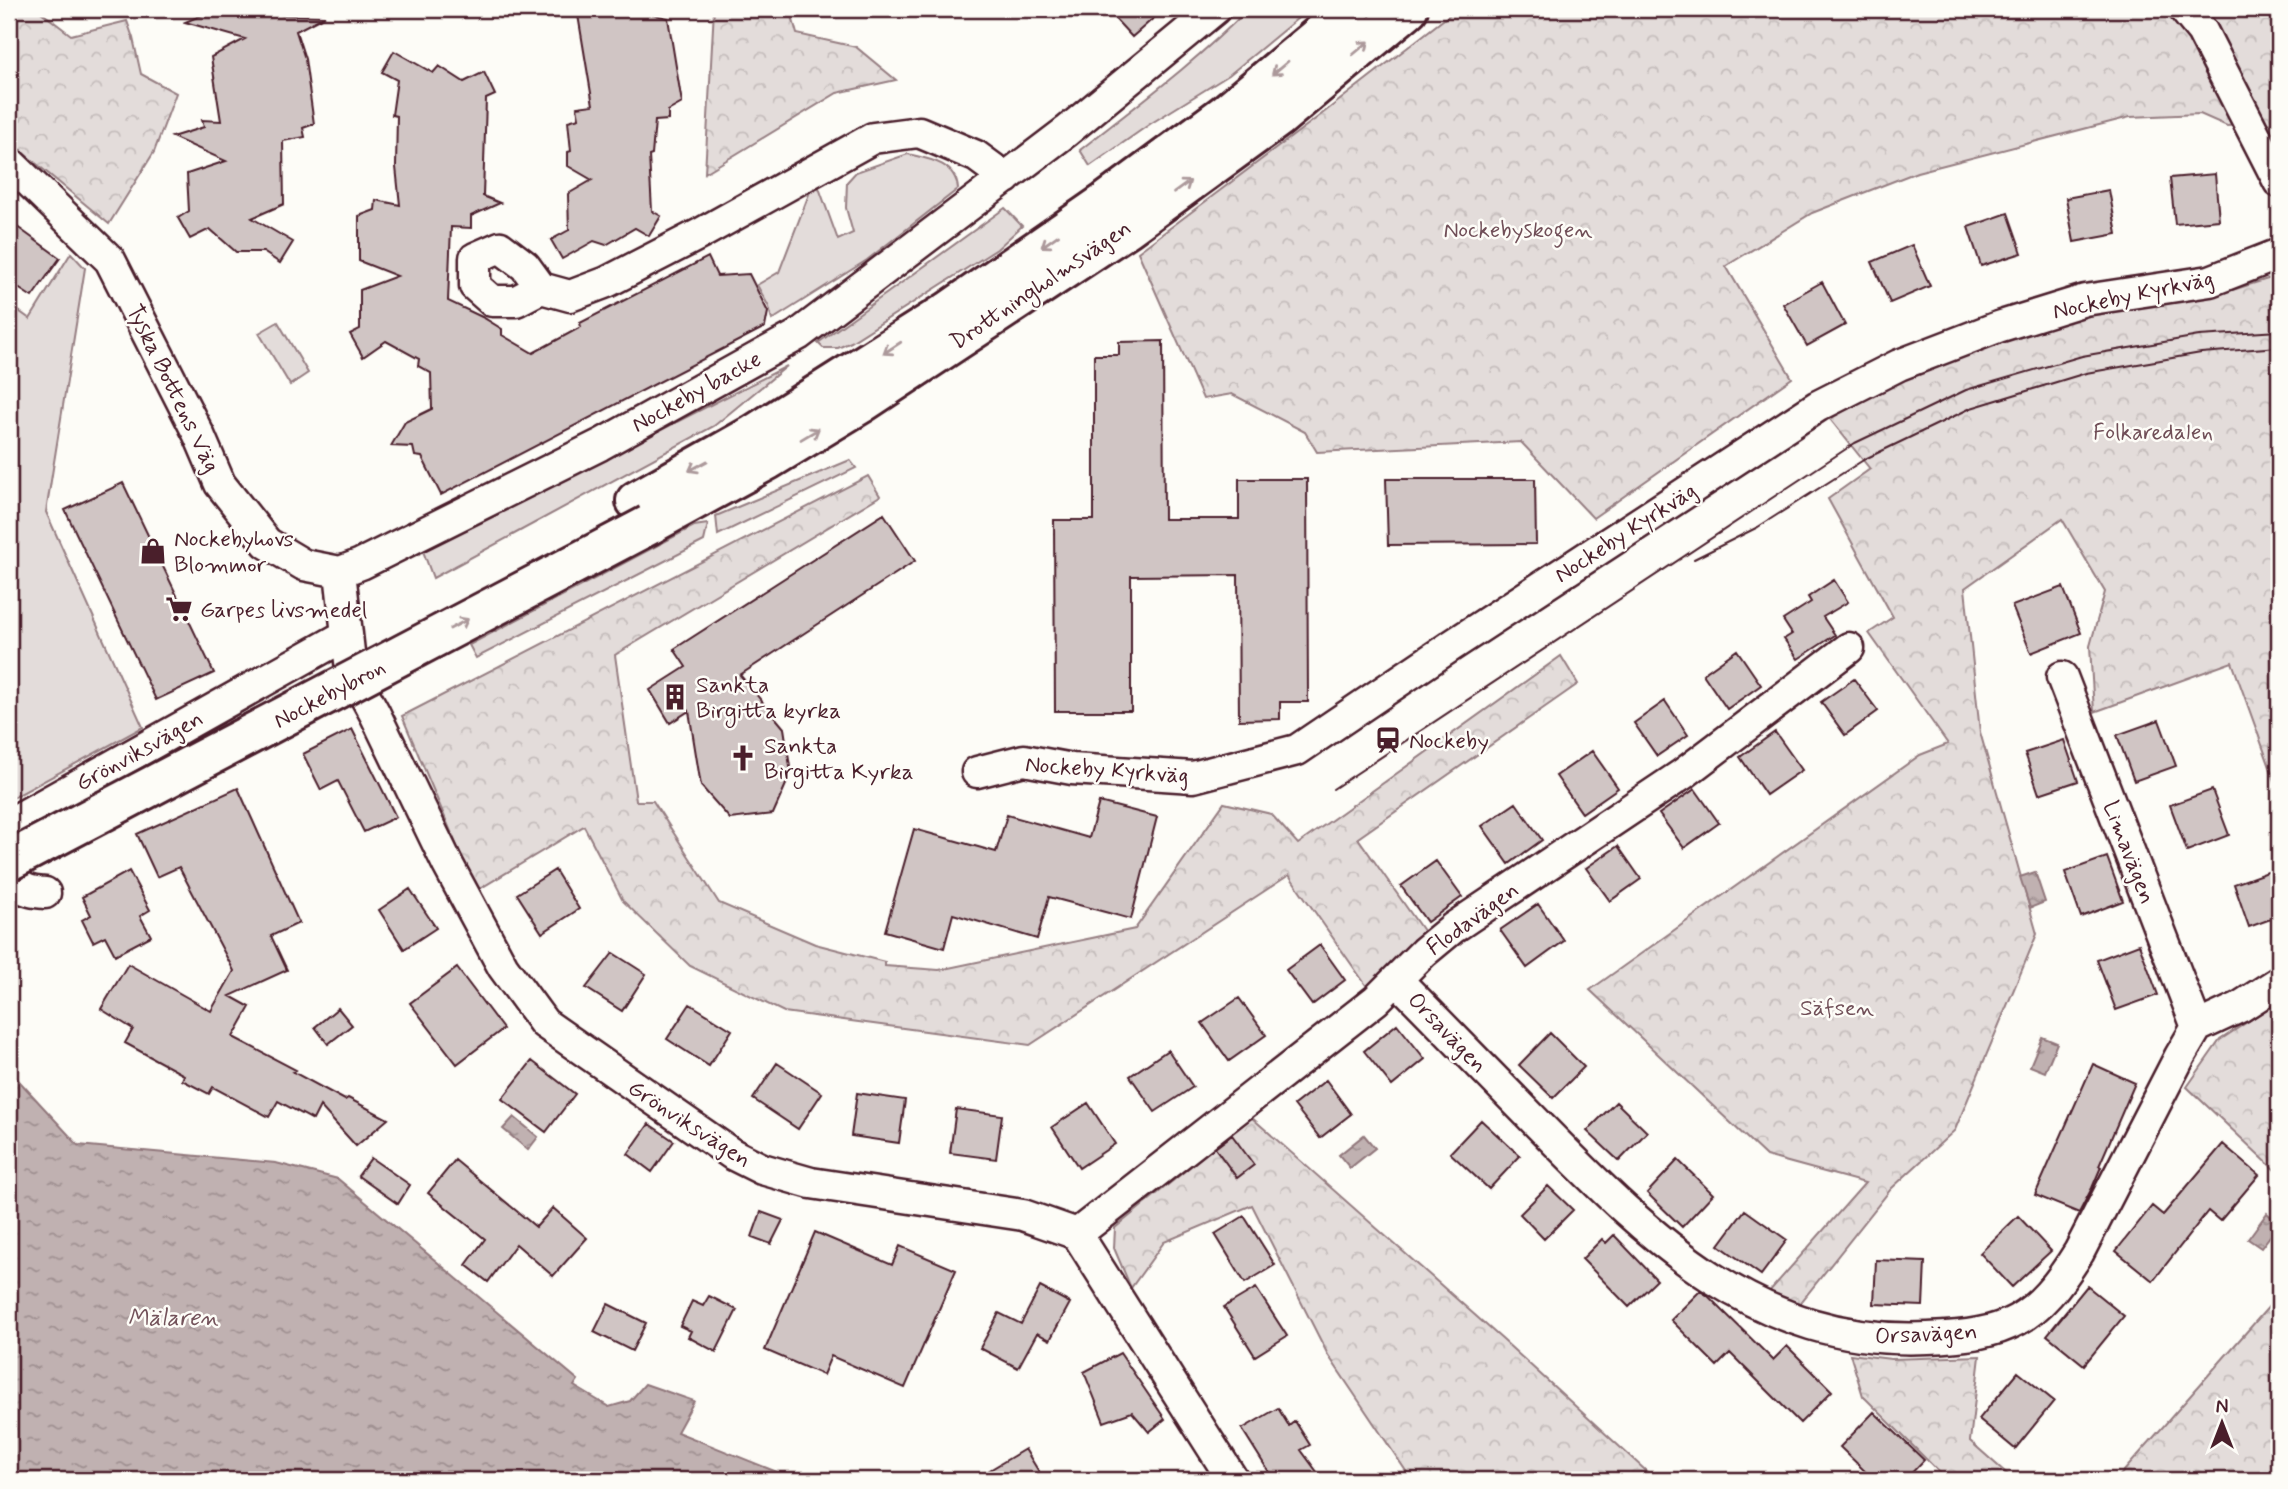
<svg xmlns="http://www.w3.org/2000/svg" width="2288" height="1489" viewBox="0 0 2288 1489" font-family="Mynerve,sans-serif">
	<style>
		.green { fill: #e3dcda; stroke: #967e82; stroke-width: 2 }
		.forest { fill: url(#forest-crowns); stroke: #967e82; stroke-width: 2 }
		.water { fill: url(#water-ripples); stroke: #91777b; stroke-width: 2 }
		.building { fill: #d0c5c4; stroke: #4a1f2b; stroke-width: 2 }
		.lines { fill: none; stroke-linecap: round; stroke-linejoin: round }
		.minor-casing { stroke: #4a1f2b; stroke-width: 35 }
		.secondary-casing { stroke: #4a1f2b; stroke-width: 44 }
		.minor { stroke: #fdfcf7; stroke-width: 30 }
		.secondary { stroke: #fdfcf7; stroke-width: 38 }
		.tram { stroke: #4a1f2b; stroke-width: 2 }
		.secondary-bridge-casing { stroke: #4a1f2b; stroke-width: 44; stroke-linecap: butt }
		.secondary-bridge { stroke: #fdfcf7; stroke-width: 38 }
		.oneway { stroke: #ac999b }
		.labels { text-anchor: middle; stroke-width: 5; stroke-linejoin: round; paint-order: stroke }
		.park-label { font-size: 23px; fill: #704e57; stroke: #fdfcf7 }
		.street-label { font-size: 23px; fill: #4a1f2b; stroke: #fdfcf7 }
		.poi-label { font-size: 23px; fill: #4a1f2b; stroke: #fdfcf7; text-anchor: start }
		.water-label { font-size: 24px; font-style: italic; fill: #73525a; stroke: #fdfcf7 }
	</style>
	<defs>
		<pattern id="forest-crowns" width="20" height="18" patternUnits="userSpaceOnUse" patternTransform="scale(1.75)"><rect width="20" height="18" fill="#e3dcda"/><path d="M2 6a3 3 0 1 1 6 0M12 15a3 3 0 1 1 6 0" fill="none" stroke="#c4bcbb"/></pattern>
		<pattern id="water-ripples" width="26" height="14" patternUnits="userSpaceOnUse" patternTransform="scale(1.75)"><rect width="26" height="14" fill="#c0b1b1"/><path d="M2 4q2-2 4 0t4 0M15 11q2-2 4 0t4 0" fill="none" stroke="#9e8f90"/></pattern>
	</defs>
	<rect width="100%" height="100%" fill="#fdfcf7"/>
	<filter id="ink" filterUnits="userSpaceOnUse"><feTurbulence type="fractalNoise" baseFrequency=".0143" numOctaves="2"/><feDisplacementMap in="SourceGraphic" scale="14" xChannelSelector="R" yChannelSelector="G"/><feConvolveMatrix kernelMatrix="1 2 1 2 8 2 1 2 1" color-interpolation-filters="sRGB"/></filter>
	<g filter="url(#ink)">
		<path class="green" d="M1248,9h61l-80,66 -79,49 -60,42 -10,-16c57,-45 117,-89 168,-141z
			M908,154c22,5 48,9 50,35l-91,71 -95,60 -3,-13 -12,-22 22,-13 32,-83 7,-4 20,55 15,-7 -7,-25 1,-26 9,-10z
			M1005,208l17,18 -25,23 -146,93 -13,6h-15l-5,-5z
			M71,253l14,15 -39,244 97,215 -134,73v-496l21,15z
			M278,322l30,51 -18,12 -31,-52z
			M787,366l-73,60 -281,152 -10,-27z
			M850,460l6,8 -138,67 -2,-19z
			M708,524l-4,17 -228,117 -7,-13 225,-119z"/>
		<path class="forest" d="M9,9h28l34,26 56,-14 6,17 8,36 35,19 -22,59 -45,72 -100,-83z
			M714,9h76l7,25 59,13 40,33 -59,13 -132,80z
			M1457,9h822v114l-52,3 -27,-12 -70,3 -213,55 -105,41 -86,53 66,112 -199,140 -72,-76 -204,10 -12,-20 -73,-38 -29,5 -65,-147 180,-135z
			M2271,278l8,8v506l-47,-130 -138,50 -4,-66 15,-54 -43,-73 -97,69 15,144 57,202 -82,196 -64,59 -93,117 -30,-13 97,-110 -99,-27 -176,-166 330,-235 28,-11 -79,-111 24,-16 -65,-118 42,-30 -40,-50 79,-45 92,-35 88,-25 124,-18z
			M868,476l12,20 -265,159 21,146h17l66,102 96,41 70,18v4l54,4 196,-41 89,-126 47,11 27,30 263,-188 17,28 -220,154 68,97 -58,53 -79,-113 -259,170 -246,-33 -94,-46 -67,-65 -39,-75 -108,65 -74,-175z
			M2279,1001v173l-92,-87 33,-47z
			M1251,1117l252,223 153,140h-244l-84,-125 -76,-150 -88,37 -33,46 -17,-40 1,-20z
			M2279,1295v185h-163z
			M1850,1354l41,5 89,-3 -10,85 44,39h-67l-84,-84z"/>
		<path class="water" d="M2035,872l10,30 -15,6 -10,-31z
			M2042,1037l15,6 -12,29 -15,-6z
			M9,1070l69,75 198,18 62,16 240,201 -4,6 35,21 21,-6 15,-17 49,17 -17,31 120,48h-788z
			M514,1117l24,20 -10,13 -25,-21z
			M1364,1135l11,13 -25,20 -11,-13z
			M2267,1213l12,11 -18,24 -13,-9z"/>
		<path class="building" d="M217,9h66l-1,6 43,1 -29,15 9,28 9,65 -11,4 2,9 -22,4 1,63 -32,14 41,24 -13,21 -17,-11h-27l-26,-23 -20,10 -12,-21 11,-7 -2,-37 39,-13 -54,-24 32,-10 -2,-7 19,1 -10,-64 34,-18 -60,-17z
			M577,9h76l2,6 13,3 14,85 -14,8v9l-13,1 -3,34 -3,1 3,55 9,5 -12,20 -14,-8 -29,17 -12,-4 -32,18 -11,-19 18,-10 -1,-36 24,-14 -24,-14v-14l3,-1 -3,-30 11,-3 -2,-11 16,-2z
			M1106,9h58l-32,28z
			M394,51l39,22 6,-7 25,16 20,-10 11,23 -9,4 -3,97 17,7 -29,13v12l-20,-1 -3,74 36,17 18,11v6l31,18 48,-26 -1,-4 128,-66 9,19 32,-2 19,38 -3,15 -324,168 -19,-38 -7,-1 -2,-9 -22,-1 14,-24 27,-13 -1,-36 -13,-7 1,-7 -33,-18 -23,16 -13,-23 10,-5v-39l37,-14 -38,-15v-45l16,-6 1,-10 24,5 -4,-38 1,-51 -5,-1 5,-35 -15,-8z
			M2215,174l4,46 -44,4 -5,-46z
			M2109,190l8,44 -43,8 -8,-44z
			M2008,213l14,40 -41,13 -13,-39z
			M9,221l51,37 -28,39 -23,-15z
			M1912,245l18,41 -40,17 -18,-41z
			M1822,282l23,43 -38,21 -24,-42z
			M1163,341l1,178h75v-40h68l1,223h-28v17l-41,1 -1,-145 -107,1v135h-76l-1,-191h40v-165h25v-13z
			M1386,479h149l1,65 -148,1z
			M123,483l91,190 -58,27 -91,-190z
			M884,514l31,47 -175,114 44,53 7,45 -18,41 -43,5 -29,-33 -12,-75 -19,12 -20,-33 36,-23 -12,-18z
			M1834,580l14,22 -25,15 12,18 -37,24 -14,-20 8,-5 -9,-14 28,-18 -3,-5z
			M2063,587l18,46 -50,20 -19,-47z
			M1737,650l24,35 -34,24 -24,-35z
			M1854,679l24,32 -33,24 -24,-33z
			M1665,701l23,34 -31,21 -23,-33z
			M2159,720l17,46 -42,15 -17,-46z
			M352,729l44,88 -32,15 -26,-51 -17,9 -18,-36z
			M1775,732l27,38 -36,25 -26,-38z
			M2064,740l14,41 -39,13 -14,-41z
			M1592,751l26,37 -36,25 -26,-37z
			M238,788l61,135 -28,13 16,34 -57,26 20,11 -17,30 63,33 -3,2 52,28 3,-2 40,21 -32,27 -36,-40 -7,14 -35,-19 -9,16 -56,-30 -4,7 -27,-14 2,-5 -59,-32 8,-14 -32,-20 27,-45 83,47 23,-40 -55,-104 -22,10 -20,-43z
			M1695,789l24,34 -35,25 -25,-34z
			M2212,790l17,45 -42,16 -17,-46z
			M1099,802l58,15 -26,102 -82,-22 -12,42 -84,-25 -9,34 -59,-17 29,-102 82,23 11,-37 82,23z
			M1516,803l26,37 -33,24 -27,-38z
			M1618,846l23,33 -31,22 -24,-33z
			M2107,857l16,44 -42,16 -16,-45z
			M1436,861l26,36 -35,25 -26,-36z
			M2279,868v48l-30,11 -15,-43z
			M555,870l24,39 -37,24 -25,-39z
			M129,871l21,39 -10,6 11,20 -36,19 -10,-19 -12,6 -11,-22 9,-5 -9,-18z
			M410,889l26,39 -32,21 -25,-39z
			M1538,904l26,37 -37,27 -27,-38z
			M2139,944l19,51 -42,15 -19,-50z
			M1320,945l25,35 -33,25 -26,-35z
			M613,953l33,21 -24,37 -36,-23z
			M457,968l46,61 -46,35 -47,-61z
			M1239,998l27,37 -37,26 -27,-38z
			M690,1004l42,26 -23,36 -42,-27z
			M338,1008l14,17 -24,19 -13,-17z
			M1397,1024l28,35 -33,27 -28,-35z
			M1550,1033l34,34 -31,31 -34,-33z
			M1168,1050l25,37 -38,25 -25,-36z
			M532,1061l43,33 -29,38 -44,-33z
			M777,1063l45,30 -24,36 -45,-30z
			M2093,1064l42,19 -36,83 2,1 -9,21 -13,25 -44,-18z
			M1326,1080l25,34 -31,24 -26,-33z
			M857,1093l48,7 -6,43 -48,-7z
			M1616,1102l31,30 -28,29 -32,-30z
			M1088,1103l27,41 -36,24 -27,-41z
			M956,1109l46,6 -6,44 -46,-6z
			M1481,1120l39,36 -31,33 -39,-36z
			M649,1124l25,17 -22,31 -24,-18z
			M1232,1135l22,30 -17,13 -22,-30z
			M2223,1144l36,31 -39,46 -12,-10 -55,70 -37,-30 36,-45 11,9z
			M371,1158l39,27 -12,19 -40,-28z
			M455,1160l81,67 17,-19 34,30 -34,38 -37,-32 -28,38 -22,-17 19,-26 -57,-46z
			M1678,1160l35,34 -31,33 -35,-34z
			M1548,1186l25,24 -29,29 -24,-25z
			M1745,1210l42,30 -26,35 -42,-30z
			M761,1212l22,8 -12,24 -19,-7z
			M1244,1216l31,49 -30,18 -30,-49z
			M2018,1216l33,35 -39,36 -32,-34z
			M815,1232l77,33 8,-19 56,24 -51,118 -74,-32 -8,19 -58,-25z
			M1614,1235l43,45 -28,27 -47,-48 20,-20 4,4z
			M1876,1260l49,2 -2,44 -49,-2z
			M2087,1286l37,30 -40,49 -37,-30z
			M1040,1287l30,16 -20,37 -13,-7 -19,35 -38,-20 19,-35 22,11z
			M1256,1288l31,48 -32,20 -31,-49z
			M1700,1291l8,5 65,64 14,-14 45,45 -32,32 -70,-70 -13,13 -46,-46z
			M709,1296l28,14 -21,42 -28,-15 3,-6 -11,-5 12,-25 11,5z
			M608,1304l38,19 -14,28 -38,-19z
			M1120,1353l45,66 -16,13 -17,-20 -28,10 -20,-50z
			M2018,1372l36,29 -39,48 -36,-30z
			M1278,1408l11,18 6,-5 15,24 -9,5 22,30h-49l-32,-51z
			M1874,1412l50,48 -19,20h-31l-34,-33z
			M1025,1449l19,31h-71z"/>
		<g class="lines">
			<g class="minor-casing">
				<path id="minor" d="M2184,9l18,22 77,151
					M9,162l101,98 89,175 21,49 47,59 37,22 36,7 21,-8 239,-119 198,-110 269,-204 148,-122
					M541,288l-25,13h-24l-17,-15v-28l25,-11 25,19 16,22 29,8 37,-14 93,-48 173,-96 46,-6 57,24 30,22
					M340,572l11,98 24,44 73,151 55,102 41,56 188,131 30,15 49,14 212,32 54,19 156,246
					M2062,677l135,350
					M977,772l47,-12 48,9 121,8 104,-27 154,-104 367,-240 81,-41 99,-38 87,-27 125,-19 69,-27
					M45,893c-24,-2 -25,-5 -36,-26l12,-50 325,-182
					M1397,980c48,49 96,98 144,147 111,113 217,219 387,211 80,-3 108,-17 151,-86l101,-196 17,-29 43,-20 39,-25
					M1077,1234l299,-234 48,-48 29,-24 230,-154 166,-126"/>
			</g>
			<g class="secondary-casing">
				<path id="secondary" d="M636,501l117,-66 196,-124 157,-109 119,-88 126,-105
					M649,525l119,-65 94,-57 265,-175 151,-110 130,-109"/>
			</g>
			<use href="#minor" class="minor"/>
			<use href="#secondary" class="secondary"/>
			<path class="tram" d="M1694,559l64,-32 107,-68 106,-51 115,-35 115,-20 78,-6
				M1333,789l522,-346 111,-53 116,-34 117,-20 80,-5"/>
			<g class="secondary-bridge-casing">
				<path id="secondary-bridge" d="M9,861l640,-336"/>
			</g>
			<use href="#secondary-bridge" class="secondary-bridge"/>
		</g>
		<defs><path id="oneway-shaft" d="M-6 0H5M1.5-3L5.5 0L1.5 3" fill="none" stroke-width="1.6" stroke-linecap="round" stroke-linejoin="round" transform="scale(1.75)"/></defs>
		<g class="oneway">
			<use href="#oneway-shaft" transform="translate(1361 48) rotate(-40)"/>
			<use href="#oneway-shaft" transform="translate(1280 68) rotate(140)"/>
			<use href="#oneway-shaft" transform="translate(1182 187) rotate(-36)"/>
			<use href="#oneway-shaft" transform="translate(1050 241) rotate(145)"/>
			<use href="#oneway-shaft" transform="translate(892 348) rotate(147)"/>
			<use href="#oneway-shaft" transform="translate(810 434) rotate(-31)"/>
			<use href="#oneway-shaft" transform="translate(698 466) rotate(151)"/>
			<use href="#oneway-shaft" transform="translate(459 624) rotate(-28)"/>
		</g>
	</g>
	<defs>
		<g id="shop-bare" transform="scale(2.1)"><path d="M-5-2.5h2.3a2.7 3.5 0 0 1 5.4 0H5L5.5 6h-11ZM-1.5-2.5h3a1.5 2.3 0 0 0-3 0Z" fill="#4a1f2b" stroke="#fdfcf7" stroke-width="2.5" paint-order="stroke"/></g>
		<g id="supermarket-bare" transform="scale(2.1)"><path d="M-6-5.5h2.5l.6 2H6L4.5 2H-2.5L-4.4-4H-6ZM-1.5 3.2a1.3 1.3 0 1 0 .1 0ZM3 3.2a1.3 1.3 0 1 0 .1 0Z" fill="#4a1f2b" stroke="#fdfcf7" stroke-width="2.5" paint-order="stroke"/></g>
		<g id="building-bare" transform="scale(2.1)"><path d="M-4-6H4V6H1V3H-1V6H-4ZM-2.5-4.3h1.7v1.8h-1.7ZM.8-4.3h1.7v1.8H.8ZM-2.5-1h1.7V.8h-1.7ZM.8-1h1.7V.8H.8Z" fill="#4a1f2b" stroke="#fdfcf7" stroke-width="2.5" paint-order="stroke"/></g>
		<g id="station-bare" transform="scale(2.1)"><path d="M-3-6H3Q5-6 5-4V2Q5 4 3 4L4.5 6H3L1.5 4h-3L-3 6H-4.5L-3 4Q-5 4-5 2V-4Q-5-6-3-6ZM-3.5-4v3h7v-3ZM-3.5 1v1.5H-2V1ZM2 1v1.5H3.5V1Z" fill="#4a1f2b" stroke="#fdfcf7" stroke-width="2.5" paint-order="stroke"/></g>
		<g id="church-bare" transform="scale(2.1)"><path d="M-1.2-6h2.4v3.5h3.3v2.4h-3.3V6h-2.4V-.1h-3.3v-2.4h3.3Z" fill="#4a1f2b" stroke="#fdfcf7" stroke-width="2.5" paint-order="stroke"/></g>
	</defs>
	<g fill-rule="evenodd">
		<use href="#shop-bare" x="153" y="551"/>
		<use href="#supermarket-bare" x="179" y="609"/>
		<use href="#building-bare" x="675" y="697"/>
		<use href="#station-bare" x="1388" y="740"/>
		<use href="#church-bare" x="743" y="758"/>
	</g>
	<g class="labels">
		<g class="park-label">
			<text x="1518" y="237">Nockebyskogen</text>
			<text x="2153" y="439">Folkaredalen</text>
			<text x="1837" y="1015">Säfsen</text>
		</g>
		<g class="street-label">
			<text transform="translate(1040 284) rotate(-34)" y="8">Drottningholmsvägen</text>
			<text transform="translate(2133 294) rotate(-12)" y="8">Nockeby Kyrkväg</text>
			<text transform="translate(174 388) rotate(64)" y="8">Tyska Bottens Väg</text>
			<text transform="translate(696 391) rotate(-29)" y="8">Nockeby backe</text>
			<text transform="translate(1625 532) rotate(-33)" y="8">Nockeby Kyrkväg</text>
			<text transform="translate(329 693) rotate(-28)" y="8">Nockebybron</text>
			<text transform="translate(139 750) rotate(-29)" y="8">Grönviksvägen</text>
			<text transform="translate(1107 769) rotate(4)" y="8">Nockeby Kyrkväg</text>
			<text transform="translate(2130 852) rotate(69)" y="8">Limavägen</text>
			<text transform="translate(1472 918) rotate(-36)" y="8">Flodavägen</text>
			<text transform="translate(1448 1032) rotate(46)" y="8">Orsavägen</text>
			<text transform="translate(690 1123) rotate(33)" y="8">Grönviksvägen</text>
			<text transform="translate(1926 1333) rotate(-3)" y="8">Orsavägen</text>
		</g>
		<g class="poi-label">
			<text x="174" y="546">Nockebyhovs<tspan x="174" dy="26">Blommor</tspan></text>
			<text x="200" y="617">Garpes livsmedel</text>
			<text x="696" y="692">Sankta<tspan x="696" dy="26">Birgitta kyrka</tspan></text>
			<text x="1409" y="748">Nockeby</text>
			<text x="764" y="753">Sankta<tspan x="764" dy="26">Birgitta Kyrka</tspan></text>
		</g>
		<g class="water-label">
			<text x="173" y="1325">Mälaren</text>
		</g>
	</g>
	<rect width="2288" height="1489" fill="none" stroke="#fdfcf7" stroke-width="35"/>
	<rect x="18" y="18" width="2253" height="1454" fill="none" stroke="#4a1f2b" stroke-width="2.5" filter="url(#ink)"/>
	<g transform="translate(2222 1423)" stroke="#fdfcf7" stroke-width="5" paint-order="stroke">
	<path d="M0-5L12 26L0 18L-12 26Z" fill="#4a1f2b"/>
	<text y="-10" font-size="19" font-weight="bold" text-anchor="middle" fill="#4a1f2b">N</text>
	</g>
</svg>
